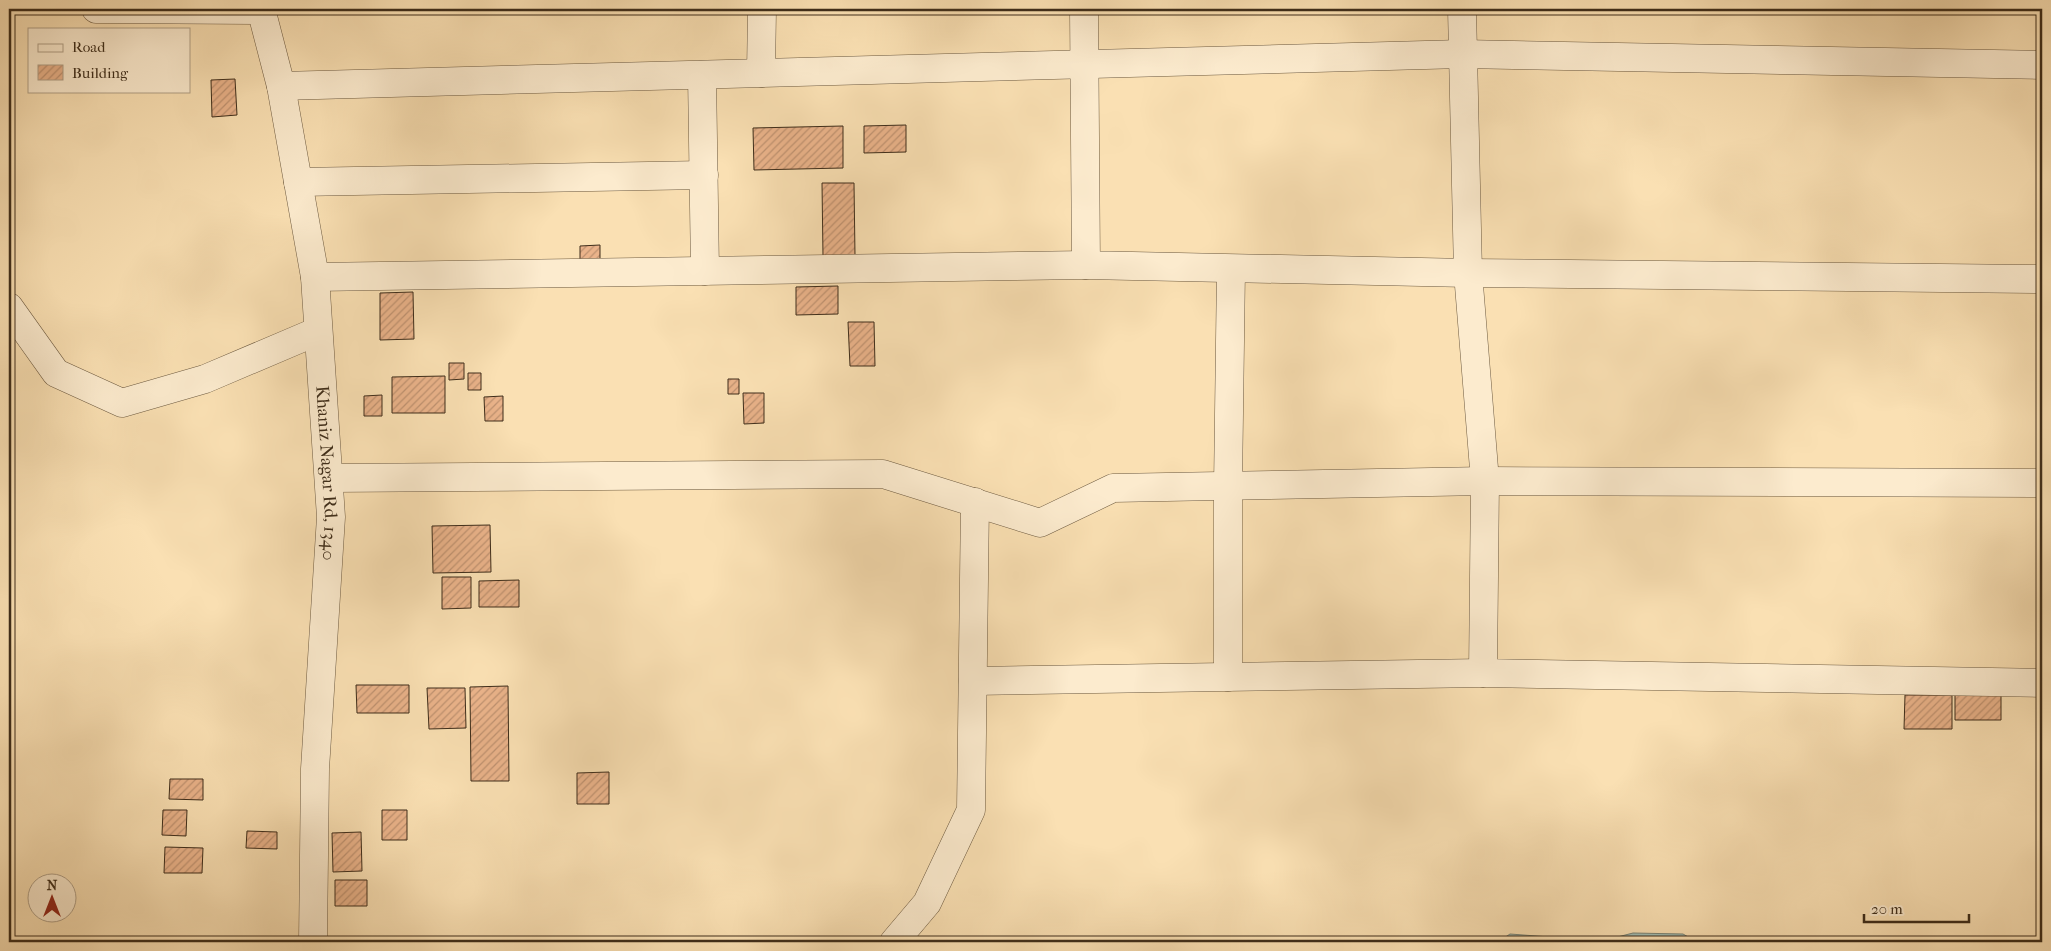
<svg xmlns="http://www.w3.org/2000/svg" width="2051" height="951" viewBox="0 0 2051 951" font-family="'IM FELL French Canon',serif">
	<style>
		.water { fill: #9fbcb3; stroke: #788376 }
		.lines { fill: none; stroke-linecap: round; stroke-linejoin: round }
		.shore { stroke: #6e7466; stroke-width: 1 }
		.building { fill: url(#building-hatch); stroke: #3e2d1a }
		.street-casing { stroke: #6d5a40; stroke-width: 29 }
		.street { stroke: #fcebce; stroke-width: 28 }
		.labels { text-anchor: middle; stroke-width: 4; stroke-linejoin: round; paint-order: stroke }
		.street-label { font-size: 18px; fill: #3e2d1a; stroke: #fcebce }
	</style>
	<defs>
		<pattern id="building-hatch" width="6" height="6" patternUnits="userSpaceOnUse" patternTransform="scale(1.25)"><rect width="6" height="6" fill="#eab38a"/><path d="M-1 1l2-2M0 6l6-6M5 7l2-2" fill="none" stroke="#bf9270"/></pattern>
	</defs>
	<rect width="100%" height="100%" fill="#fae0b3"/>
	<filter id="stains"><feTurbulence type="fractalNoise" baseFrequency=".004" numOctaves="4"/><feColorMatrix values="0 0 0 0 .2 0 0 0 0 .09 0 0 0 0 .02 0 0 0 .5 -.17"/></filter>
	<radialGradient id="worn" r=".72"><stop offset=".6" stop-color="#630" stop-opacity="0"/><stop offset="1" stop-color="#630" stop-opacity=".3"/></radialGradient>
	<path class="water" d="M1633,933l50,1 14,8h-199l12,-8 92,7z"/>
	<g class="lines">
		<path class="shore" d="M1618,942l15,-4 48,1 6,3"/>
	</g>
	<path class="building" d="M235,79l2,36 -25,2 -1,-37z
		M906,125v27l-42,1v-27z
		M843,126v42l-89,2 -1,-42z
		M822,183h32l1,73 -32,1z
		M600,245v24l-20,1v-24z
		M838,286v28l-42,1v-28z
		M413,292l1,47 -34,1v-47z
		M848,322h26l1,44h-25z
		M449,363h15v16l-15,1z
		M468,373h13v17h-13z
		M445,376v37h-53v-36z
		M728,379h11v15h-11z
		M743,393h21v30l-20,1z
		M382,395v21h-18v-20z
		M503,396v25h-18l-1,-24z
		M490,525l1,47 -58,1 -1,-47z
		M442,577h29v31l-29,1z
		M519,580v27h-40v-26z
		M356,685h53v28h-52z
		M508,686l1,95h-38l-1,-94z
		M427,688h38l1,40 -37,1z
		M1955,690l46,1v29h-46z
		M1905,695h47v34h-48z
		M609,772v32h-32v-31z
		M170,779h33v21l-34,-1z
		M163,810h24l-1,26 -24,-1z
		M382,810h25v30h-25z
		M247,831l30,1v17l-31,-1z
		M361,832l1,39 -29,1 -1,-39z
		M165,847l38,1 -1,25h-38z
		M335,880h32v26h-32z"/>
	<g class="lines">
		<g class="street-casing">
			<g id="street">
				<path d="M96,9l166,1"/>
				<path id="s1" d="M261,9l20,77 34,191 16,240 -16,252 -2,173"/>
				<path d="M1084,9l2,256 382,8 574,6"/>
				<path d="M1462,9l6,264 17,208 -2,192 559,10"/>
				<path d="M761,73l1,-64"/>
				<path d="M702,75l3,196"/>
				<path d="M281,86l1181,-32 580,11"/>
				<path d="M298,182l406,-7"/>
				<path d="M315,277l771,-12"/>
				<path d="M9,307l47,66 66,30 83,-24 113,-48"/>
				<path d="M329,478l554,-4 157,49 73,-35 372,-7 557,2"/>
				<path d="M1228,677v-191l3,-217"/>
				<path d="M973,681l510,-8"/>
				<path d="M894,942l33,-39 44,-93 4,-308"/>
			</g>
		</g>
		<use href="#street" class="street"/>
	</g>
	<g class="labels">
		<g class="street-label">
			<text dy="6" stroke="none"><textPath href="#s1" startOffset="470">Khaniz Nagar Rd, 1340</textPath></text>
		</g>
	</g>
	<rect width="2051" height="951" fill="none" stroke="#fae0b3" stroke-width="30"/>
	<rect x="10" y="10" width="2031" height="931" fill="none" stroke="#3e2d1a" stroke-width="2.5"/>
	<rect x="15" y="15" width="2021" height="921" fill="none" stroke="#3e2d1a"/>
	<rect x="28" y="28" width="162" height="65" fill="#fcebce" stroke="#b09f86"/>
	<rect x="38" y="44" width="25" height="8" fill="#fcebce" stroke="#b09f86"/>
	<text x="72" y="52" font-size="15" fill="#3e2d1a">Road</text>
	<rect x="38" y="65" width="25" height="15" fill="url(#building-hatch)" stroke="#b09f86"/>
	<text x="72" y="78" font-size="15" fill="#3e2d1a">Building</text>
	<g transform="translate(52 898)"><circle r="24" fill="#fcebce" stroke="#b09f86"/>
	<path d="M0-4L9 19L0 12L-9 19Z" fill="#8f2418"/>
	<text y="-8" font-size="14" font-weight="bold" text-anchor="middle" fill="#3e2d1a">N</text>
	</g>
	<path d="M1864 914v8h105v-8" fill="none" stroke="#3e2d1a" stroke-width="2.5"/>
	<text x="1871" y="914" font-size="15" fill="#3e2d1a" stroke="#fcebce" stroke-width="4" paint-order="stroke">20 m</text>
	<rect width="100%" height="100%" filter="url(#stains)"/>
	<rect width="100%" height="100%" fill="url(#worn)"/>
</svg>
